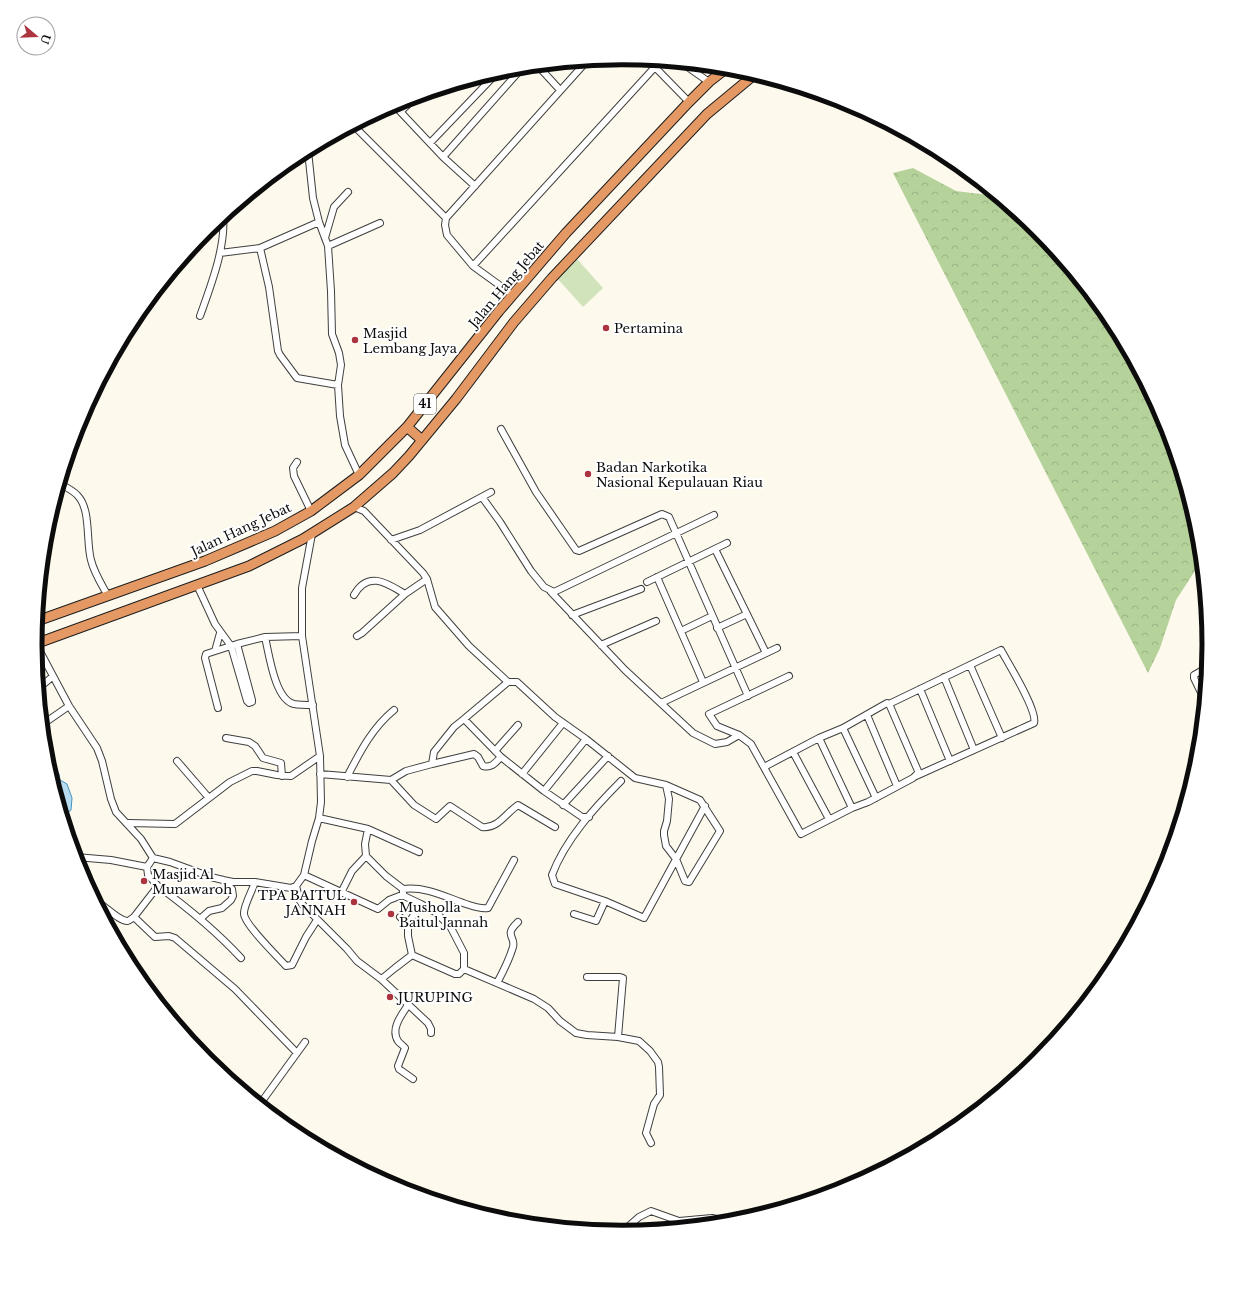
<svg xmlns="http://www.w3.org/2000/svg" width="1245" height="1291" viewBox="0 0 1245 1291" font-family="'Libre Baskerville',serif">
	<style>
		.grass { fill: #d1e3ba }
		.forest { fill: url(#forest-crowns) }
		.water { fill: #b7dcef; stroke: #4693bd }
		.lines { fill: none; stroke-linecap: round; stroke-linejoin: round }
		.minor-casing { stroke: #3f3f3f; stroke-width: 8 }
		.highway-casing { stroke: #1d1d1d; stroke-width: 11 }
		.minor { stroke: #fff; stroke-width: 6 }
		.highway { stroke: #e49964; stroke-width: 9 }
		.poi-dot { fill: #ab343f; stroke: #fff; stroke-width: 1.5 }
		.labels { text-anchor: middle; stroke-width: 4; stroke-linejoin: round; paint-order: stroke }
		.shield { fill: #fff; stroke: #555; stroke-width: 1 }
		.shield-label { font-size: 12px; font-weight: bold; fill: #0c0c0c }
		.street-label { font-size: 13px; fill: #0c0c0c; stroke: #fff }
		.poi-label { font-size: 13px; fill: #0c0c0c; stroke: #fff; text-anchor: start }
		.rim { fill: none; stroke: #0c0c0c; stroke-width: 5 }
	</style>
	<defs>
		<pattern id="forest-crowns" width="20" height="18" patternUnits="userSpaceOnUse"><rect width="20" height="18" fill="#b6d29b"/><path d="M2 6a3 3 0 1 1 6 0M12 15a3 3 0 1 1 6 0" fill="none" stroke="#9bb384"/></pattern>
	</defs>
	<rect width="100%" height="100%" fill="#fdf9ed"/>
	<path class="grass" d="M577,259l26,29 -20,19 -26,-29z"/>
	<path class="forest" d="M913,168l43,23 40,5 42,34 65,79 75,155 21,67 3,29 -26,40 -16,48 -12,25 -255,-500z"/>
	<path class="water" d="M46,756l13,18 1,6 7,4 5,14 -1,12 -8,7z"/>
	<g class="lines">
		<g class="minor-casing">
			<path id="minor" d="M649,61l40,41
				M688,64l1,4 20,14
				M538,66l22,24
				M394,105l49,52 32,29
				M401,111l14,-13
				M354,126l92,92
				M430,143l67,-70
				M308,151l5,47 6,24 9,24 3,45 1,43 7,19 2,12 -3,20 2,31 5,29 14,30
				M443,157l79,-89
				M446,218l140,-156
				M446,218l-1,7 2,10 26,31 40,29
				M325,238l9,-31 14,-15
				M328,246l52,-23
				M260,248l9,39 9,64 2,4 17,23 41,7
				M220,253l40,-5 59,-26
				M473,266l182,-199
				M200,316c10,-28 26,-69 23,-99
				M501,429l35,63 40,58 3,1 83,-37 7,3 79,179
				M297,462l-4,6 1,8 17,35
				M61,484c6,4 13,7 17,12 13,14 8,46 13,64 3,13 11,25 17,36
				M482,497l18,25 31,49 13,16 10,5 160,-77
				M354,507l10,4 59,62 4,6 8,28 34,39 39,36
				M312,534l-10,54v48l18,120 1,46 -2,16 -7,23 -8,34 74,34 11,-9 13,-5 19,9 14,8 15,14 14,27v16l70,30 14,9 12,13 16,12 11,2 31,2 21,4 11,10 8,11 1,5 1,28 -6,9 -8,29 5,10
				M391,540l29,-10 71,-38
				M715,549l51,104
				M657,577l46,105
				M647,582l80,-39
				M197,585l18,39 16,22 16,55 2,2 3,-1v-2l-15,-56
				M551,592l74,78 68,63 22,11 12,-2 12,-7
				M354,595c14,-25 33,-12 51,-1
				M572,615l69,-26
				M717,628l30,-14
				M681,631l31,-15
				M357,636l5,-3 43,-39 22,-15
				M265,637c4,17 10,63 29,67 6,1 13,1 19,1
				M36,644l33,62 28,42 5,13 9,38 5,13 25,27 12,19 -6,9 -36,-7 -35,-3
				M601,645l55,-24
				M215,651l5,-18
				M970,665l32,73
				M789,676l-80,38 8,12 22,9 12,9 50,90 51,-26
				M944,677l30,73
				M39,688l13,-11
				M920,689l30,72
				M1205,701l-11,-23v-3l14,-8
				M661,703l116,-55
				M889,704l112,-54c7,13 37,61 33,73l-118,53
				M218,708l-13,-50 1,-4 31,-10 28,-7 37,-1
				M867,715l30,71
				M43,724l26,-18
				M843,728l33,70
				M226,738l23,4 6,4 8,12 18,5 1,13
				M495,751l23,-26
				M793,752l36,67
				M177,761l32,37
				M432,764l42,-10 4,3 5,9c9,2 12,-3 18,-9
				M764,767l55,-29 33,70 16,-6 45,-24 5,-5v-2l-28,-65 -3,-3 -44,25 -24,10
				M320,774l71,6 15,-9 26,-7 2,-12 20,-25 10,-8
				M522,774l41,-51
				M347,777c13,-25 25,-49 47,-67
				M391,780l23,25 22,14 14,-13 32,21c16,2 24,-14 36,-22l37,22
				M621,781c-26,26 -56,59 -69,94l3,9 50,17 39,17 61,-112
				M544,791l42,-52
				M563,805l45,-49
				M589,817h-7l-38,-26 -43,-34 -37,-38 44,-37h9l38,35 31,22 49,39 31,7 34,15 20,31 -31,51 -4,-1 -9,-22 -10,-13 -2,-11v-4l3,-10 2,-22 -3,-14
				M319,818l49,11 -3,15 1,12 -14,15 -11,22
				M128,823l47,1 55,-42 22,-11h5l20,4 14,1 29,-20
				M368,829l51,23
				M366,856l20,20 17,13v4
				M153,858l17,4 41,15 12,3 10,2h22l36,6 5,-2 8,-11
				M147,867l1,8 10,11 -24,31 21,20 14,-1 6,2 60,51 62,64
				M255,882c-2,7 -12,25 -11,32 1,11 33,42 42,52l6,-1 14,-28 11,-17
				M158,886c30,22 58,45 83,72
				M296,886l4,15 3,4 44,44 10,12 24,18 47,44 3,6v4
				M403,889c24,-3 44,9 66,16 6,2 12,4 19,3l26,-48
				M98,905h4c6,4 19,17 26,16 1,0 4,-3 6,-4
				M574,914l22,7 9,-20
				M400,917l8,7 13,-20
				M200,919l9,-8 13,-3 9,-8 2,-4 -1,-7 -9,-9
				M412,955l43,19h4l5,-5
				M587,977h33l3,1 -5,59
				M381,979l3,-2 11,-9 17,-13 -4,-19v-12
				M497,983c6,-11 12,-23 16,-36 3,-11 -10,-11 5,-25
				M408,1005c-6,9 -18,24 -10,36 2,3 5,4 7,7l-7,18 1,3 14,10
				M260,1104l45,-62
				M621,1233l18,-16 12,-6 28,10 33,-3 18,4"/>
		</g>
		<g class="highway-casing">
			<path id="highway" d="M407,427l15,13
				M37,621l168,-60 70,-30 36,-20 48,-36 48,-48 92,-116 67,-78 123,-131 20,-20 18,-14
				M35,644l214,-78 54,-27 51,-32 39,-34 16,-17 47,-57 58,-77 38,-44 155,-164 47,-39"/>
		</g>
		<use href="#minor" class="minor"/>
		<use href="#highway" class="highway"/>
	</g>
	<g class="poi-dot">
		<circle cx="606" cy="328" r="4"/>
		<circle cx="355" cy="340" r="4"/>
		<circle cx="588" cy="474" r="4"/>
		<circle cx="144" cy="881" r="4"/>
		<circle cx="354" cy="902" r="4"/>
		<circle cx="391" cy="914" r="4"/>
		<circle cx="390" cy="997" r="4"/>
	</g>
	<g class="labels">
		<rect class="shield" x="414" y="394" width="22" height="20" rx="3"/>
		<g class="shield-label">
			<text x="425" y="408">41</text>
		</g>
		<g class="street-label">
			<text transform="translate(506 284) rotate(-50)" y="5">Jalan Hang Jebat</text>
			<text transform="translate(241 529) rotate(-25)" y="5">Jalan Hang Jebat</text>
		</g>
		<g class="poi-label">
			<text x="614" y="333">Pertamina</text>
			<text x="363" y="338">Masjid<tspan x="363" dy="15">Lembang Jaya</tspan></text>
			<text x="596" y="472">Badan Narkotika<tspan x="596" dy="15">Nasional Kepulauan Riau</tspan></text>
			<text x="152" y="879">Masjid Al<tspan x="152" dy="15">Munawaroh</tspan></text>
			<text x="346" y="900" text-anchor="end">TPA BAITUL<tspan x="346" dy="15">JANNAH</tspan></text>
			<text x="399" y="912">Musholla<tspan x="399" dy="15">Baitul Jannah</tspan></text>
			<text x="398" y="1002">JURUPING</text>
		</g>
	</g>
	<path d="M0 0H1245V1291H0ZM42 645a580 580 0 1 1 1160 0a580 580 0 1 1-1160 0Z" fill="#fff" fill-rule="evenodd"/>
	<path class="rim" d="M42 645a580 580 0 1 1 1160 0a580 580 0 1 1-1160 0Z"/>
	<g transform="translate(36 36) rotate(109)"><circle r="19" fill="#ffffff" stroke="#9e9e9e"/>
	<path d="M0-3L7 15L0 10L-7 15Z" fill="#ab343f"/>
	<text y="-6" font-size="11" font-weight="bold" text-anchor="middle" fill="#0c0c0c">U</text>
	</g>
</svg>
